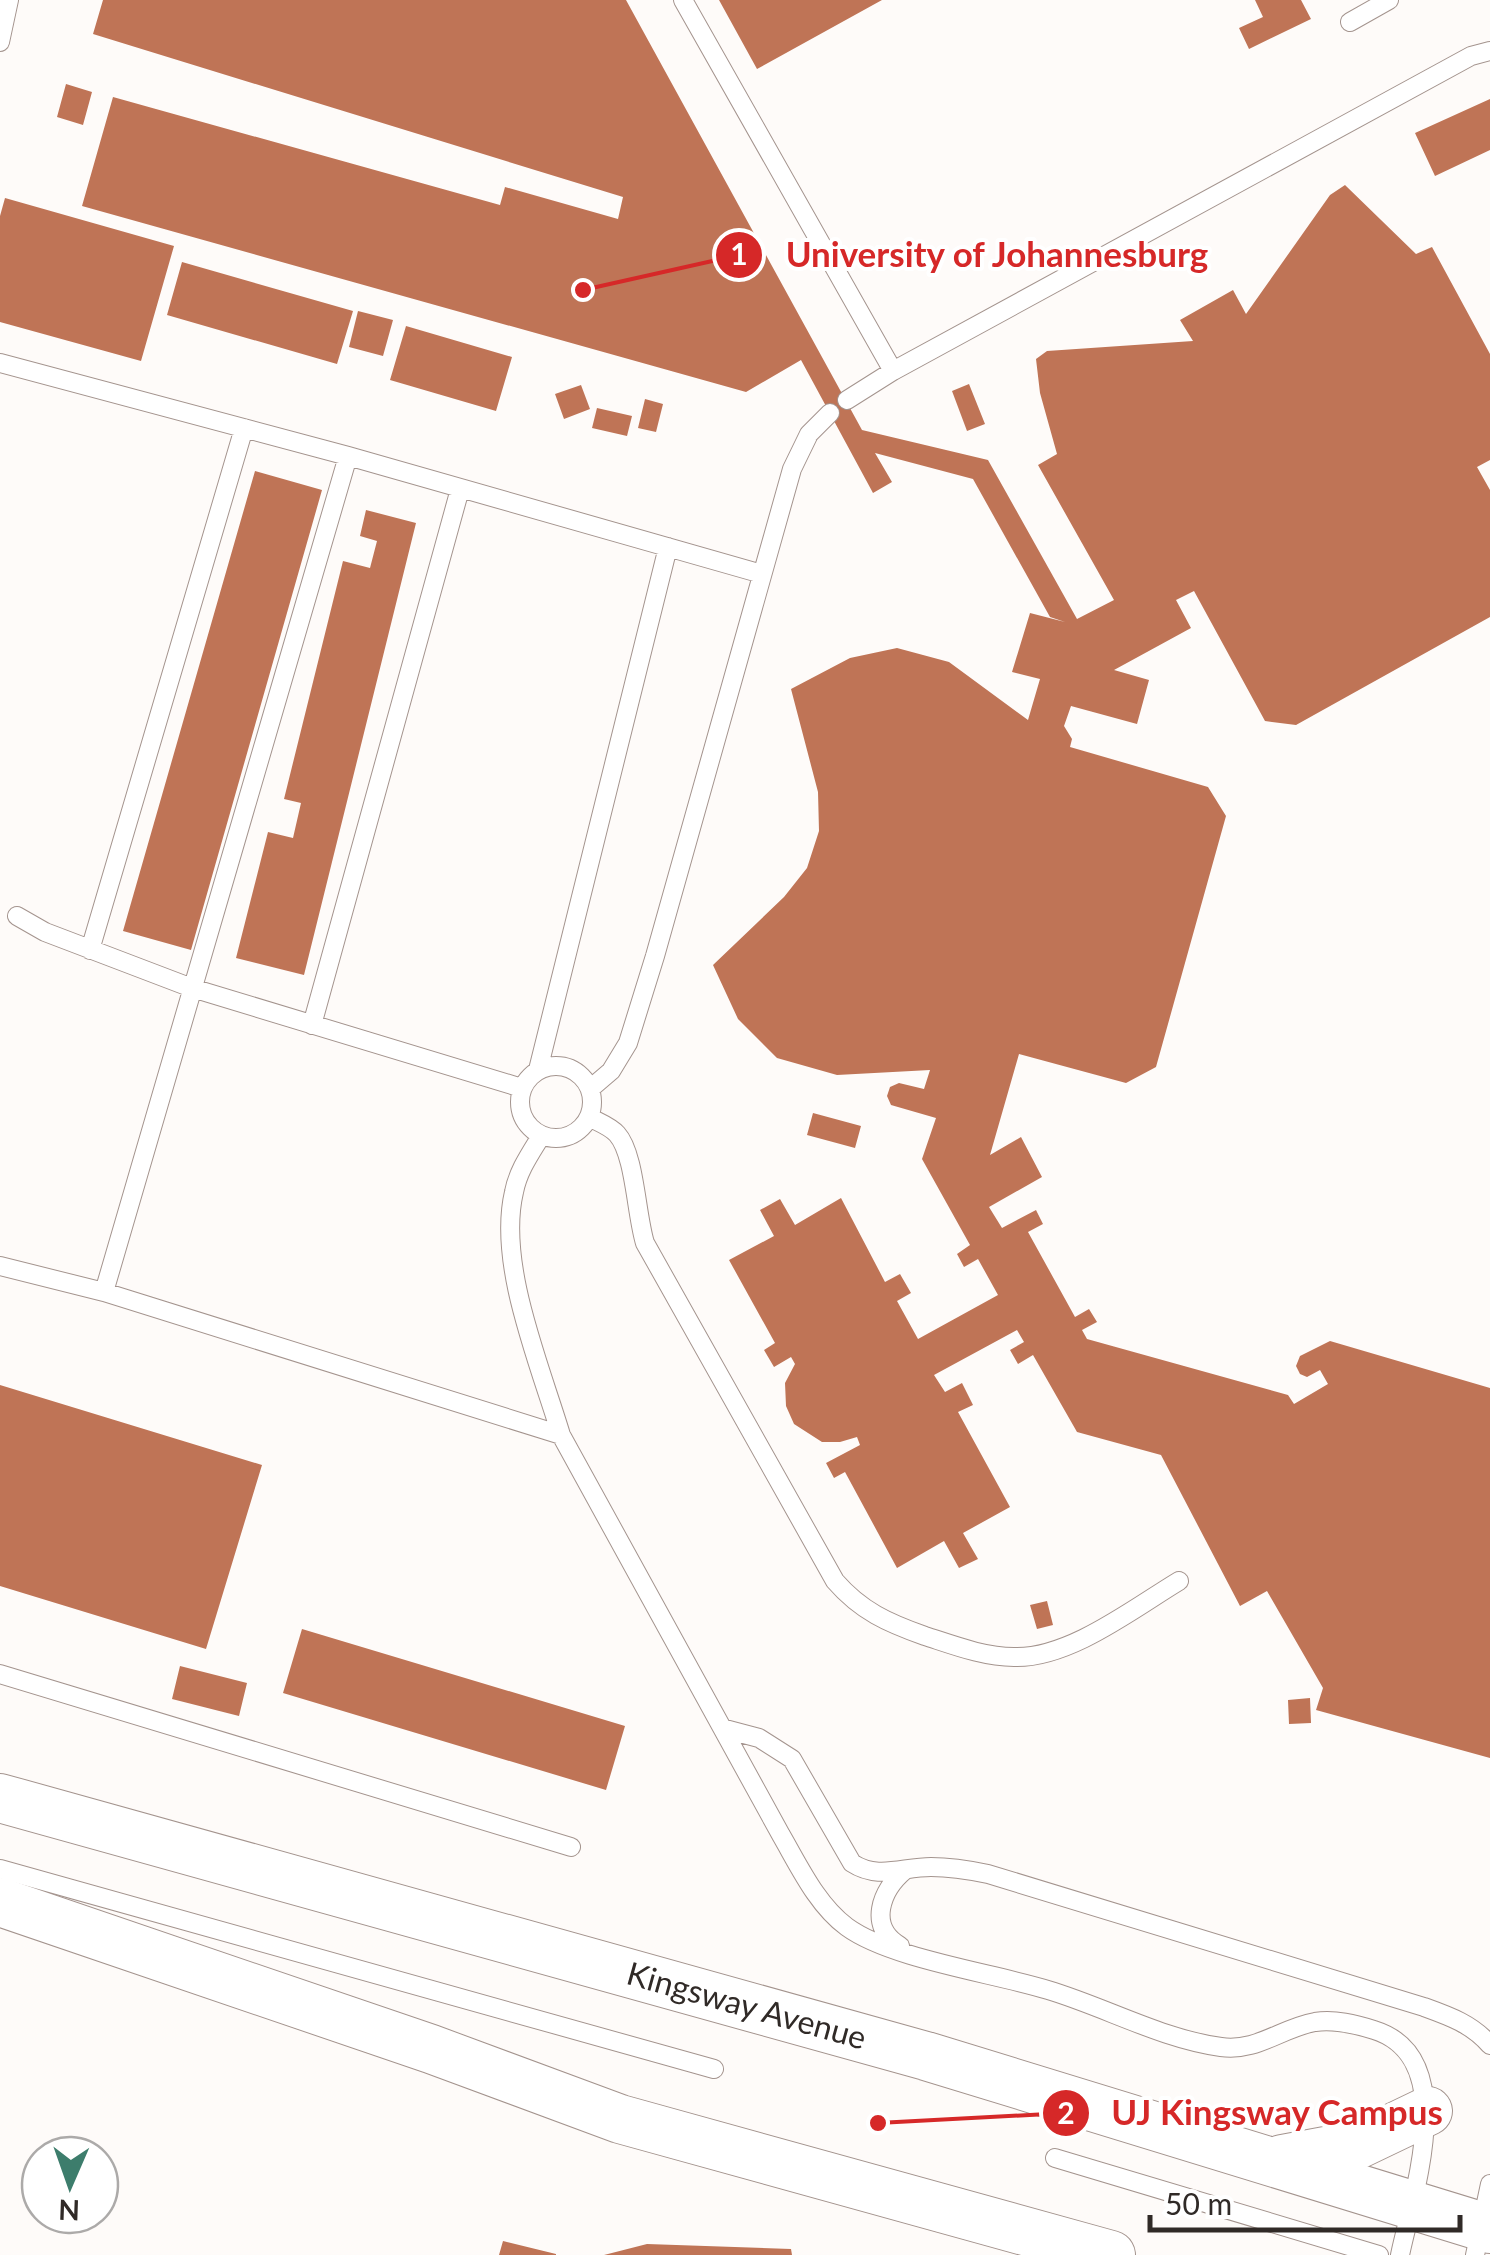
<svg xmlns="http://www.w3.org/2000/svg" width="1490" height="2255" viewBox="0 0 1490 2255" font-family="Lato,sans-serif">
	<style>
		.building { fill: #bf7456 }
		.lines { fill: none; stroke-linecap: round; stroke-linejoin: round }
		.lane-casing { stroke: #a4948e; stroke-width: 20 }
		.secondary-casing { stroke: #a4948e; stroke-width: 50 }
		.lane { stroke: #fff; stroke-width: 18 }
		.secondary { stroke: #fff; stroke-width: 48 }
		.labels { text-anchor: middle; stroke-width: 8; stroke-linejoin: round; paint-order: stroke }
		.street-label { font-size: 32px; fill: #302a27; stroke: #fff }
		.leader { fill: none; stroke: #d62828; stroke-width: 4 }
		.callout-dot { fill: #d62828; stroke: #fff; stroke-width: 4 }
		.mark-label { font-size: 30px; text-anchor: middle; font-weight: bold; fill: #fff }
		.callout-label { font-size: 35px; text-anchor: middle; font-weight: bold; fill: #d62828; stroke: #fff; stroke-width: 8; stroke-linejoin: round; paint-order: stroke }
	</style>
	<rect width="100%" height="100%" fill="#fefbf9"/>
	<path class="building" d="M103,0h523l236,430 126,30 89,159 37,-19 -76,-135 19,-11 -17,-61 -4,-34 11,-8 146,-10 -13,-21 53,-30 13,24 84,-119 15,-10 71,69 16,-7 58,107v106l-13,7 13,23v127l-194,108 -31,-4 -71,-130 -18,9 15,28 -77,42 35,10 -12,44 -66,-18 -7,20 8,13 -2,8 138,40 18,29 -70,251 -30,16 -107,-29 -29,101 31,-18 21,40 -53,30 13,21 34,-18 7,14 -15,8 47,85 14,-8 8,13 -15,8 5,9 201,56 6,9 34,-20 -8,-14 -13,7 -7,-3 -4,-8 4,-10 30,-15 160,47v370l-174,-48 7,-22 -56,-97 -27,15 -79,-151 -84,-23 -44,-77 -15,9 -8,-14 14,-8 -7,-12 -83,45 11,17 17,-9 11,22 -15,7 52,95 -47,26 15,26 -19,9 -15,-27 -47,27 -52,-96 -11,6 -8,-15 34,-18 -3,-8 -17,5h-18l-28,-18 -8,-18 -1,-23 10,-19 -4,-7 -17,10 -10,-17 11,-7 -46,-83 45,-24 -14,-26 20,-11 15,26 46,-27 44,84 15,-8 11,19 -14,8 21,38 80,-44 -20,-36 -14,8 -7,-13 13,-9 -48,-86 14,-41 -45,-13 -4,-9 3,-9 9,-4 25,6 6,-19 -93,5 -60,-17 -39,-39 -25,-54 71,-68 23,-29 12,-37 -1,-39 -27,-103 59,-31 47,-10 52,14 79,58 12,-41 -28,-7 18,-59 35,9 -15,-5 -77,-138 -98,-26 17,29 -19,11 -72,-133 -55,32 -664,-186 31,-109 387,108 5,-18 113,32 5,-22 -530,-163z
		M719,0h163l-125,69z
		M1255,0h46l10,19 -62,30 -10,-21 24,-11z
		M66,84l26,8 -9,33 -26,-8z
		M1490,99v51l-55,26 -20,-43z
		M5,198l169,48 -33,115 -141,-39v-106z
		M182,262l171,49 -16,53 -170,-49z
		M358,311l35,9 -10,36 -34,-9z
		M406,326l106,31 -16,54 -106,-31z
		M969,384l16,40 -18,7 -15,-40z
		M581,385l9,24 -26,10 -9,-25z
		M645,399l18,5 -7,28 -18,-4z
		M597,408l35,8 -5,20 -35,-8z
		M255,471l67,19 -131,460 -68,-19z
		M366,510l50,13 -112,452 -68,-17 32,-126 25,6 8,-35 -17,-4 59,-238 27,7 7,-27 -17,-5z
		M813,1113l48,13 -6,22 -48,-13z
		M0,1385l262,80 -56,184 -206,-63z
		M1047,1601l6,24 -16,4 -7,-24z
		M302,1629l323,97 -19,64 -323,-97z
		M180,1666l67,17 -8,33 -67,-17z
		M1310,1698l1,25 -22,1 -1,-24z
		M503,2241l53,13v1h-57z
		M647,2244l144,5 1,6h-188z"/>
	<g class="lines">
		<g class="lane-casing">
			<path id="lane" d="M683,0l210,371
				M1350,22l39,-22
				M0,42l9,-42
				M0,363l348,93 414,118
				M847,400l46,-29 578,-315 19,-5
				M17,916l28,16 147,56 330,100
				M90,950l154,-522
				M312,1025l148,-536
				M520 1102a36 36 0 1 1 72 0a36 36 0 1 1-72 0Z
				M538,1070l130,-523
				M590,1089l21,-18 17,-28 27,-87 137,-487 17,-35 21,-21
				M589,1117c9,5 21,9 28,17 18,20 19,80 28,109l190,338c26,30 53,42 90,55 28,9 59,21 89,21 55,2 120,-49 165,-76
				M541,1136c-11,18 -23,35 -27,56 -17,72 26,173 47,243
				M0,1266l104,26 244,-836
				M104,1292l457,143 220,400c18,31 36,70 66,92 44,32 146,46 201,63 57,17 114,49 173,57 36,5 60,-19 94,-25 20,-3 40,2 59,8 87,27 39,163 26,225
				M0,1674l571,173
				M725,1729l34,9 33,21 60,104c26,17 50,4 79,4 20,0 38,3 57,7l436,133c25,9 48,17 66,38
				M0,1869l714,200
				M900,1946c-33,-19 -19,-56 5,-76
				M1055,2158l324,97
				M1475,2255l15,-71"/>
		</g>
		<g class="secondary-casing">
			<g id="secondary">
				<path id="s1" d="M0,1798l926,258 564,173"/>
				<path d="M0,1902l431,147 189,70 491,136"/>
				<path d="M1282,2159l75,-14 71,-34"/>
			</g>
		</g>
		<use href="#lane" class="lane"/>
		<use href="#secondary" class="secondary"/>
	</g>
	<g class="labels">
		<g class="street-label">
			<text dy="11" stroke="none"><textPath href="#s1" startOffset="775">Kingsway Avenue</textPath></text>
		</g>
	</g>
	<path class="leader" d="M583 290L739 255M878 2123L1066 2113"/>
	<g class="callout-dot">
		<circle cx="583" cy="290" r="10"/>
		<circle cx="878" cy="2123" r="10"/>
		<circle cx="739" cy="255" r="25"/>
		<circle cx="1066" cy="2113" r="25"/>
	</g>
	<g class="mark-label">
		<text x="739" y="265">1</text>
		<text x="1066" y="2124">2</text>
	</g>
	<g class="callout-label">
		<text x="997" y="267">University of Johannesburg</text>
		<text x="1277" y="2125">UJ Kingsway Campus</text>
	</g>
	<g transform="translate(70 2185) rotate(182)"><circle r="48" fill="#ffffff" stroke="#acaaa9" stroke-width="2.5"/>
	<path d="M0-8L18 38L0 25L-18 38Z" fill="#3d7d6c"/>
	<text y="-15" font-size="28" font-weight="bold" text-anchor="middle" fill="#302a27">N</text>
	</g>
	<path d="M1150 2215v15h310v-15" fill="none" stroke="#302a27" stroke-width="5"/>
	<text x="1165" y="2215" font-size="30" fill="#302a27" stroke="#ffffff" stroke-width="8" paint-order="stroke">50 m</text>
</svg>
